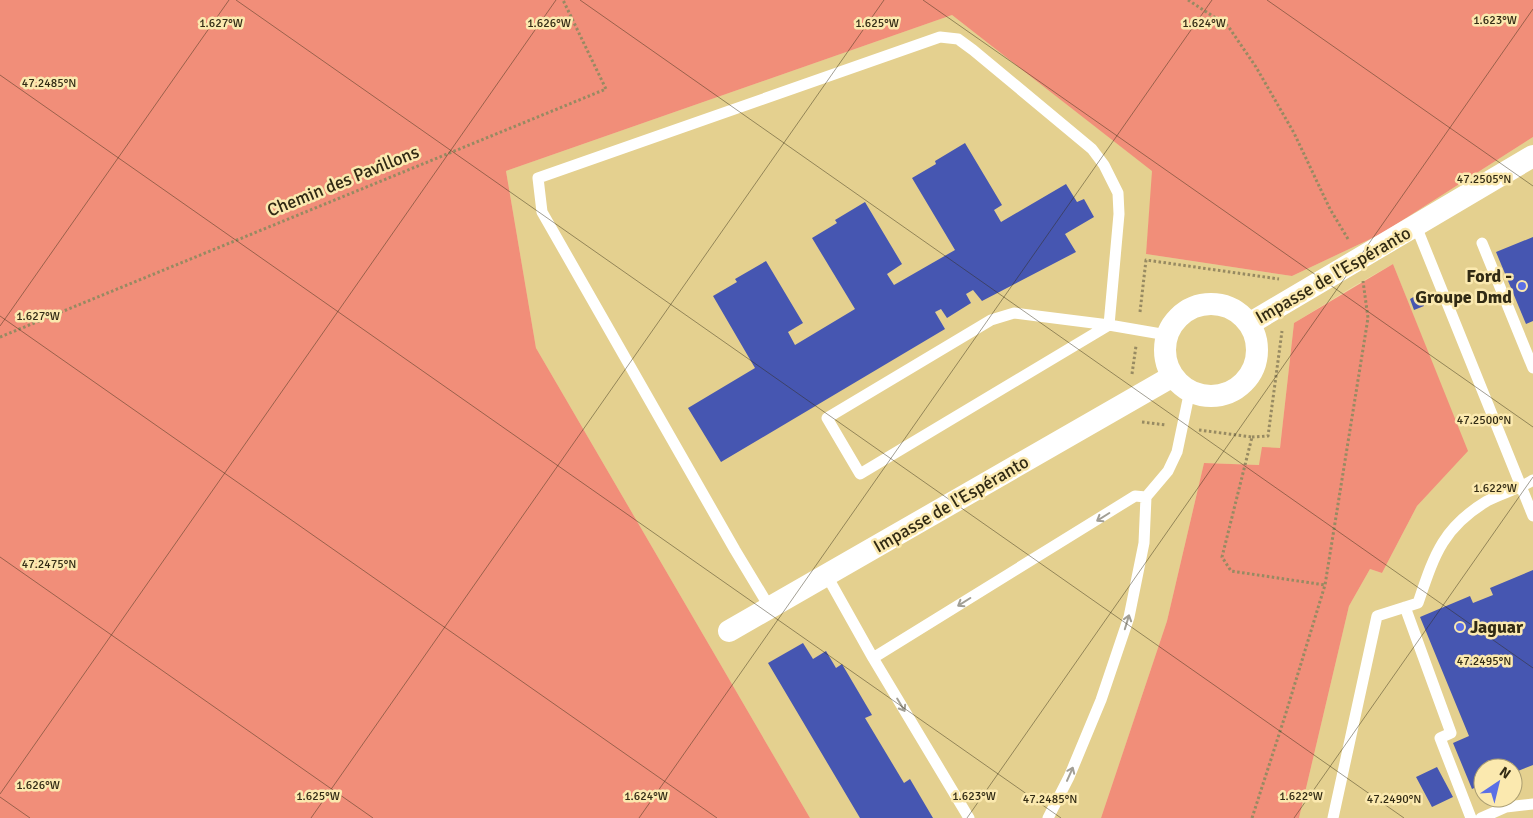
<svg xmlns="http://www.w3.org/2000/svg" width="1533" height="818" viewBox="0 0 1533 818" font-family="Signika,sans-serif">
	<style>
		.built { fill: #e4d08f; fill-rule: evenodd }
		.green { fill: #f18e79 }
		.building { fill: #4656b1 }
		.lines { fill: none; stroke-linecap: round; stroke-linejoin: round }
		.path { stroke: #978a62; stroke-width: 3; stroke-dasharray: 2.5 2.5; stroke-linecap: butt }
		.lane { stroke: #fff; stroke-width: 11 }
		.street { stroke: #fff; stroke-width: 22 }
		.oneway { stroke: #a29f95 }
		.ticks { fill: none; stroke: #312a14; stroke-width: 1; stroke-opacity: 0.45 }
		.poi-dot { fill: #5b6fe6; stroke: #fbe9af; stroke-width: 2 }
		.labels { text-anchor: middle; stroke-width: 5; stroke-linejoin: round; paint-order: stroke }
		.street-label { font-size: 18px; fill: #312a14; stroke: #fbe9af }
		.poi-label { font-size: 18px; font-weight: bold; fill: #312a14; stroke: #fbe9af; text-anchor: end }
		.ticks-label { font-size: 12px; text-anchor: middle; fill: #312a14; stroke: #fbe9af; stroke-width: 5; stroke-linejoin: round; paint-order: stroke }
	</style>
	<rect width="100%" height="100%" fill="#eddba3"/>
	<path class="built" d="M952,15l201,156 -7,83 146,22 89,-42 152,-97v681h-234l50,-212 21,-37 12,4 35,-67 50,-55 -74,-187 -39,22 -60,37 -14,125 -21,17 -55,-2 -37,158 -66,197h-291l-274,-470 -30,-177zM1483,768h30v30h-30z"/>
	<path class="green" d="M0,0h1533v137l-152,97 -89,42 -146,-22 6,-83 -200,-156 -446,156 30,177 274,470h-810z
		M1393,264l75,187 -51,55 -35,67 -12,-4 -21,37 -50,212h-198l66,-197 37,-158 55,2 3,-18 18,1 14,-125z"/>
	<path class="building" d="M965,143l37,62 -8,5 7,12 65,-38 11,18 7,-3 10,18 -29,17 11,18 -94,49 -9,-11 -7,4 5,9 -24,15 -6,-9 -6,3 10,17 -224,133 -33,-54 67,-40 -42,-72 24,-14 -2,-3 31,-18 37,62 -15,9 7,13 60,-36 -43,-71 25,-15 -2,-3 30,-18 37,62 -15,10 7,11 61,-35 -43,-72 24,-14 -1,-3z
		M1533,237v84l-7,3 -30,-72z
		M1419,294l5,12 -10,4 -4,-11z
		M1533,570v195l-20,8v-5h-30v16l-11,5 -19,-46 16,-7 -49,-119 50,-21 3,7 20,-8 -3,-7z
		M803,643l10,16 13,-8 10,17 6,-4 30,51 -7,3 39,65 6,-4 23,39h-73l-92,-155z
		M1437,767l16,30 -21,10 -16,-30z"/>
	<g class="lines">
		<path class="path" d="M1188,0l40,26 28,41 38,66 36,76 18,30
			M1140,312l6,-52 133,19
			M0,337l606,-248 -43,-89
			M1132,374l4,-28
			M1142,422l24,3
			M1199,430l53,7 -30,120 9,14 94,14
			M1252,437l16,-1 14,-105
			M1252,818l33,-102 40,-131 43,-267 -5,-37"/>
		<path class="lane" d="M1416,226l117,290
			M1482,243l51,125
			M827,576l46,82
			M1405,607l46,126 -11,5 31,80
			M770,608l-35,-58 -193,-338 -4,-34 402,-141 18,2 15,11 119,99 12,16 14,28 1,21 -10,111 -249,149 -33,-56 164,-98 23,-7 95,12 58,10
			M969,818l-96,-160 262,-162 11,1
			M1048,818l21,-41 32,-77 28,-83 15,-74 2,-46 22,-26 9,-19 13,-62
			M1333,818l44,-202 41,-13c16,-47 24,-75 69,-102 15,-8 32,-12 46,-21
			M1481,818l25,-11 27,-3"/>
		<path class="street" d="M1165 350a46 46 0 1 1 92 0a46 46 0 1 1-92 0Z
			M1249,324l284,-168
			M729,631l444,-255"/>
	</g>
	<defs><path id="oneway-shaft" d="M-6 0H5M1.5-3L5.5 0L1.5 3" fill="none" stroke-width="1.6" stroke-linecap="round" stroke-linejoin="round" transform="scale(1.25)"/></defs>
	<g class="oneway">
		<use href="#oneway-shaft" transform="translate(1103 517) rotate(148)"/>
		<use href="#oneway-shaft" transform="translate(964 602) rotate(148)"/>
		<use href="#oneway-shaft" transform="translate(1127 622) rotate(-73)"/>
		<use href="#oneway-shaft" transform="translate(901 705) rotate(59)"/>
		<use href="#oneway-shaft" transform="translate(1070 774) rotate(-66)"/>
	</g>
	<path class="ticks" d="M236,0l1168,818M580,0l953,668M923,0l610,427M1267,0l266,186M0,75l1061,743M0,316l717,502M0,326l229,-326M0,557l373,261M0,794l556,-794M0,797l30,21M311,818l573,-818M639,818l573,-818M967,818l566,-809M1294,818l239,-341"/>
	<g class="poi-dot">
		<circle cx="1522" cy="286" r="5"/>
		<circle cx="1460" cy="627" r="5"/>
	</g>
	<g class="labels">
		<g class="street-label">
			<text transform="translate(343 181) rotate(-22)" y="6">Chemin des Pavillons</text>
			<text transform="translate(1333 275) rotate(-30)" y="6">Impasse de l'Espéranto</text>
			<text transform="translate(951 504) rotate(-30)" y="6">Impasse de l'Espéranto</text>
		</g>
		<g class="poi-label">
			<text x="1512" y="282">Ford -<tspan x="1512" dy="21">Groupe Dmd</tspan></text>
			<text x="1470" y="633" text-anchor="start">Jaguar</text>
		</g>
	</g>
	<g class="ticks-label">
		<text x="1495" y="24">1.623°W</text>
		<text x="221" y="27">1.627°W</text>
		<text x="549" y="27">1.626°W</text>
		<text x="877" y="27">1.625°W</text>
		<text x="1204" y="27">1.624°W</text>
		<text x="49" y="87">47.2485°N</text>
		<text x="1484" y="183">47.2505°N</text>
		<text x="38" y="320">1.627°W</text>
		<text x="1484" y="424">47.2500°N</text>
		<text x="1495" y="492">1.622°W</text>
		<text x="49" y="568">47.2475°N</text>
		<text x="1484" y="665">47.2495°N</text>
		<text x="38" y="789">1.626°W</text>
		<text x="318" y="800">1.625°W</text>
		<text x="646" y="800">1.624°W</text>
		<text x="974" y="800">1.623°W</text>
		<text x="1301" y="800">1.622°W</text>
		<text x="1050" y="803">47.2485°N</text>
		<text x="1394" y="803">47.2490°N</text>
	</g>
	<g transform="translate(1498 783) rotate(35)"><circle r="24" fill="#fbe9af" stroke="#aa9d71"/>
	<path d="M0-4L9 19L0 12L-9 19Z" fill="#5b6fe6"/>
	<text y="-8" font-size="14" font-weight="bold" text-anchor="middle" fill="#312a14">N</text>
	</g>
</svg>
